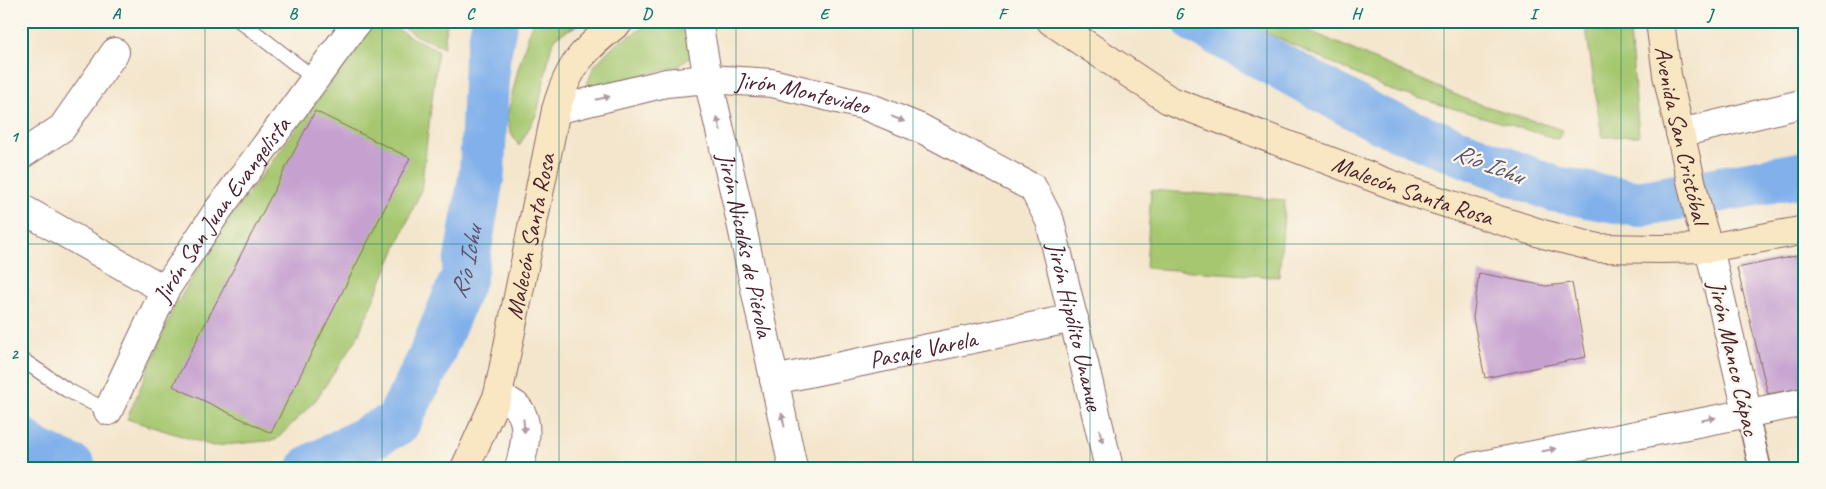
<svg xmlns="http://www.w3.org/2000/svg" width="1826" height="489" viewBox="0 0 1826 489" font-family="Caveat,sans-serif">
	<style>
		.green { fill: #a6c770; stroke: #78734e }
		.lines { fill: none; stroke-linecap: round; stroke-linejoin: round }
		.river { stroke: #81b0eb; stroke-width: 46 }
		.building { fill: #c6a1d0 }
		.service-casing { stroke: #866564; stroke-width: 16 }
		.pedestrian-casing { stroke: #866564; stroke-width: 24 }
		.minor-casing { stroke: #866564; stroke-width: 30 }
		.secondary-casing { stroke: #866564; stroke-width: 30 }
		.service { stroke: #fff; stroke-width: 14 }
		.pedestrian { stroke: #fff; stroke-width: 21 }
		.minor { stroke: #fff; stroke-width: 28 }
		.secondary { stroke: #f9e7c3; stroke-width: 28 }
		.oneway { fill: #ae9aa0 }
		.grid { fill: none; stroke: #0f766e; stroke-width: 1; stroke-opacity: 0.55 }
		.labels { text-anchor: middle; stroke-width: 4.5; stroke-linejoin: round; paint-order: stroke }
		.street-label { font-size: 24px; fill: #4a1f2b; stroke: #fbf7ec }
		.water-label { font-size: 25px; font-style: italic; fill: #5d526e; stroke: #fbf7ec }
		.neatline { fill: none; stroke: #0f766e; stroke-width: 2 }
		.grid-label { font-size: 16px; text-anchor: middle; font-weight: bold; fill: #0f766e }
	</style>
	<rect width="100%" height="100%" fill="#fbf7ec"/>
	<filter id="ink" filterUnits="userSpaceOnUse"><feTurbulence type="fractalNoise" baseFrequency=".02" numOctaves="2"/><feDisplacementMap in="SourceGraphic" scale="10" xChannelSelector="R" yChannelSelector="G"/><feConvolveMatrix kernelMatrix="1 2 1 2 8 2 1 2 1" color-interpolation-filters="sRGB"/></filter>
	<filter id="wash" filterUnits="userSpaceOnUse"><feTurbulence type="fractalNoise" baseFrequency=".0096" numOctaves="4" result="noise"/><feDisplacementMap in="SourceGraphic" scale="20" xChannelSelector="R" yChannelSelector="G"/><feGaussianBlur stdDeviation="1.12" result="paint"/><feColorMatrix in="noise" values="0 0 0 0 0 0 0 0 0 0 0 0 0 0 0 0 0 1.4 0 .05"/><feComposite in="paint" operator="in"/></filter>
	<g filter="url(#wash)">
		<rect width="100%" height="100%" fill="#f4e6cd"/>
		<path class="green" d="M370,21h15l27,17 26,12 -17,140 -65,150 -41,61 -39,39 -63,6 -86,-27 47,-111 46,-76 128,-173z
			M394,21h53l-3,26 -26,-10z
			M533,21h52l-28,15 -6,11 -14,67 -18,32 -9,-14 -3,-15 11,-48z
			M654,21h34l6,33 -15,12 -94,24 9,-24 18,-19z
			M1241,21h46l183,80 93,29 -5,9 -168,-49z
			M1585,21h44l10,115 -37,1z
			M1151,190l134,10 -6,77 -133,-9z"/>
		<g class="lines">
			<g class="river">
				<path d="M1196,21l185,100 173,68 85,15 166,-30"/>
				<path d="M21,440l12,10 40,18"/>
				<path id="s1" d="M310,468l87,-45 31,-60 36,-87 18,-104 5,-112 8,-39"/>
			</g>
		</g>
		<g id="blocks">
			<path class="building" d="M315,111l95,47 -139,275 -98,-47z
				M1805,254v133l-37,7 -31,-126z
				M1479,273l67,13 26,-3 14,74 -101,21 -12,-60z"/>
		</g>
	</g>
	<g filter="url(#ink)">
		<use href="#blocks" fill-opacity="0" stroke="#866564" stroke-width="1"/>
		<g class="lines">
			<g class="service-casing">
				<path id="service" d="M240,21l75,58
					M21,359l46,31 41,21"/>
			</g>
			<g class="pedestrian-casing">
				<path id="pedestrian" d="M1747,411l13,57"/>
			</g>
			<g class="minor-casing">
				<g id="minor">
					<path id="s2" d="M698,21l10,58 28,120 57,269"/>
					<path id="s3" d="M556,110l110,-27 42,-4 64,4 94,23 56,23 111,59 17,33 59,247"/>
					<path d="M1680,133l125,-30"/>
					<path d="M21,155l41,-27 53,-76"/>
					<path d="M21,208l144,82"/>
					<path d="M1709,248l38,163"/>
					<path id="s4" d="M774,380l300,-62"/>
					<path d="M498,395c6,4 13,7 18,11 16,15 8,44 3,62"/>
					<path id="s5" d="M108,411l57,-121 53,-80 140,-189"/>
					<path d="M1467,468l338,-66"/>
				</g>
			</g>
			<g class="secondary-casing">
				<g id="secondary">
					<path id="s6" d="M1051,21l118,79 245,93 129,41 55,14 62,1 49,-1 96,-18"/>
					<path id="s7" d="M1660,21l7,54 33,145 9,28"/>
					<path id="s8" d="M465,468l33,-73 58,-285c13,-47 27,-59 64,-89"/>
				</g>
			</g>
			<use href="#service" class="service"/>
			<use href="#pedestrian" class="pedestrian"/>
			<use href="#minor" class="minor"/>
			<use href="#secondary" class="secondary"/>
		</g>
		<defs><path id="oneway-solid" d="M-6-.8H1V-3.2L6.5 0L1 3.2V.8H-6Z" transform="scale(1.25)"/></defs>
		<g class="oneway">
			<use href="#oneway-solid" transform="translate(603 98) rotate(-13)"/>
			<use href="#oneway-solid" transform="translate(898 119) rotate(22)"/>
			<use href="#oneway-solid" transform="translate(719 124) rotate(-104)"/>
			<use href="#oneway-solid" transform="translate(1709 419) rotate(-11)"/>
			<use href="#oneway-solid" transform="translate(783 420) rotate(-102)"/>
			<use href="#oneway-solid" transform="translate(524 426) rotate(85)"/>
			<use href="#oneway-solid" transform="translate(1101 436) rotate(77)"/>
			<use href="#oneway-solid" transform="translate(1549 450) rotate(-12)"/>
		</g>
	</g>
	<path class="grid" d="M205,21v447M382,21v447M559,21v447M736,21v447M913,21v447M1090,21v447M1267,21v447M1444,21v447M1621,21v447M21,244h1784"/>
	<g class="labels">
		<g class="street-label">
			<text dy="8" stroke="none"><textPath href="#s3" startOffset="251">Jirón Montevideo</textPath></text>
			<text dy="8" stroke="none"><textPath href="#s7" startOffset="116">Avenida San Cristóbal</textPath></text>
			<text dy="8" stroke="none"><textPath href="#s6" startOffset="402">Malecón Santa Rosa</textPath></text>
			<text dy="8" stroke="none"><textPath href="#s5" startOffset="232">Jirón San Juan Evangelista</textPath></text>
			<text dy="8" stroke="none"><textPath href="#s8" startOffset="242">Malecón Santa Rosa</textPath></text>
			<text dy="8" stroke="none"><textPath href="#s2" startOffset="229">Jirón Nicolás de Piérola</textPath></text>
			<text dy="8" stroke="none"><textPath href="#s3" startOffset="648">Jirón Hipólito Unanue</textPath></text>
			<text dy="8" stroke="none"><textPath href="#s4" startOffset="152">Pasaje Varela</textPath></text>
			<text transform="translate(1734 358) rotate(77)" y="8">Jirón Manco Cápac</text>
		</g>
		<g class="water-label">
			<text transform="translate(1489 163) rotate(21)" y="9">Río Ichu</text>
			<text dy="9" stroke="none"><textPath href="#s1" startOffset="274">Río Ichu</textPath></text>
		</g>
	</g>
	<rect width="1826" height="489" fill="none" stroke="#fbf7ec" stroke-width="55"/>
	<rect x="28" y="28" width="1770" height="434" class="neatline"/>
	<g class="grid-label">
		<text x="116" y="19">A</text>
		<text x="293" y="19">B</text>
		<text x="470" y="19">C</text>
		<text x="647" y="19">D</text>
		<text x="824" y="19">E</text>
		<text x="1002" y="19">F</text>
		<text x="1179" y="19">G</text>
		<text x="1356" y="19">H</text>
		<text x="1533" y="19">I</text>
		<text x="1710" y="19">J</text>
		<text x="14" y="142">1</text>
		<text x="14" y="359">2</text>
	</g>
</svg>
